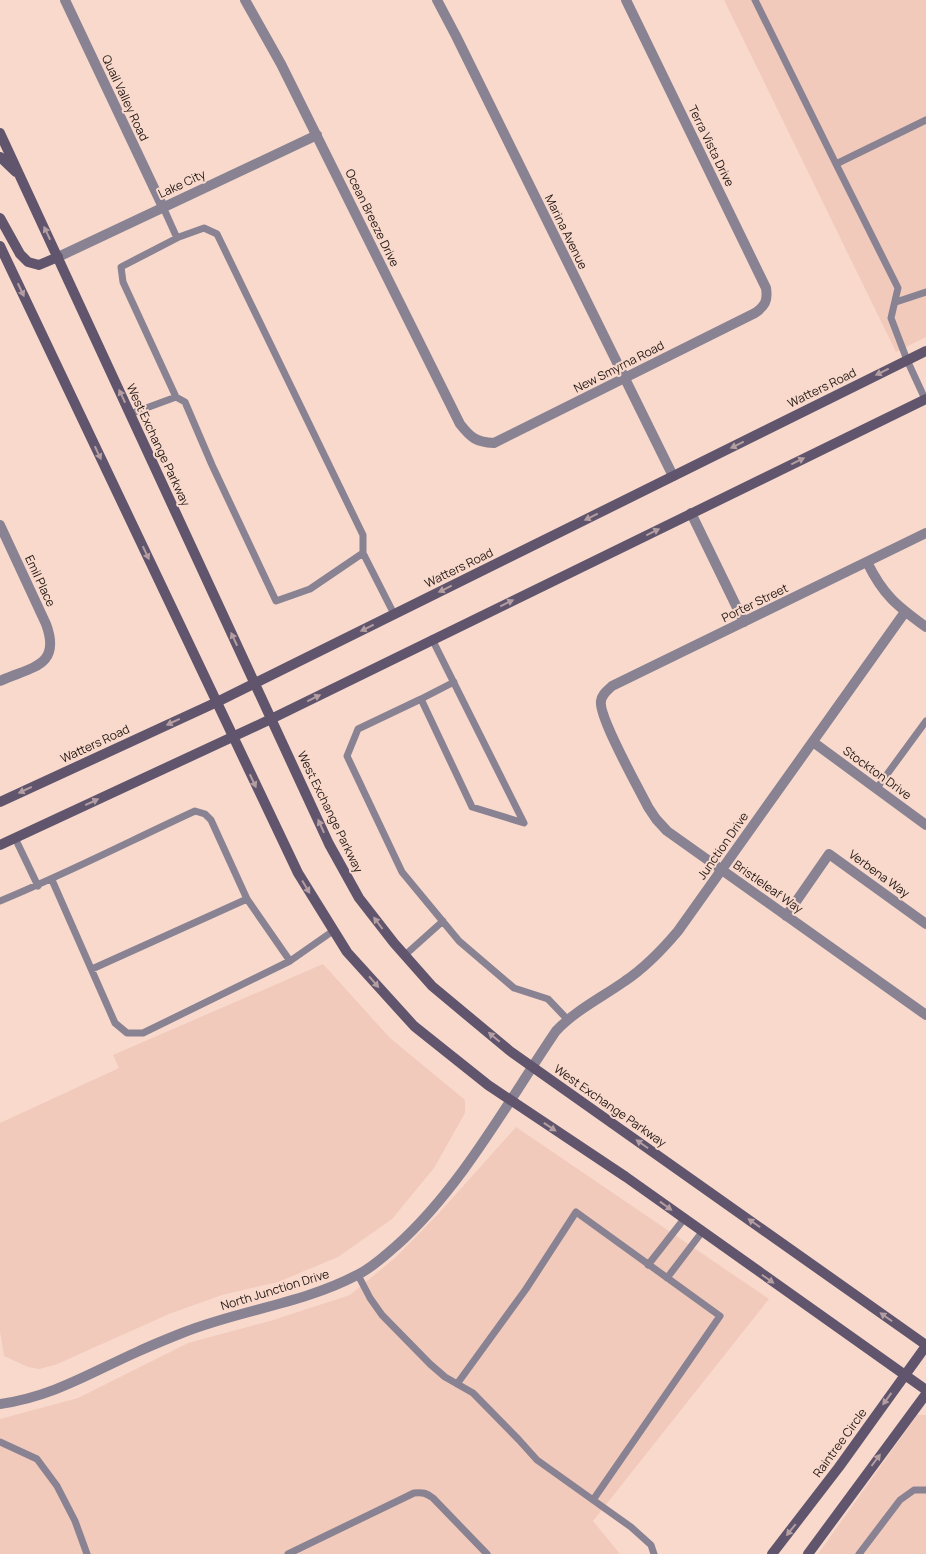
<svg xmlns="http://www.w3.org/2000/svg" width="926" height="1554" viewBox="0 0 926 1554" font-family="Manrope,sans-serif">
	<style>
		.built { fill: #f1cabb }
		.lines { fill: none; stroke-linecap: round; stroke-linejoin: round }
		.lane { stroke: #898292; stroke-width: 7 }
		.street { stroke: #898292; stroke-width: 10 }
		.secondary { stroke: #60556d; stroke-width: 10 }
		.oneway { fill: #b49ea1 }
		.labels { text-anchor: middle; stroke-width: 4; stroke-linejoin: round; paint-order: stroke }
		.street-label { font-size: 12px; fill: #231814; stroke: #f8d9cc }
	</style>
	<rect width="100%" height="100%" fill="#f8d9cc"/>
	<path class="built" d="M724,0h202v337l-30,15z
		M323,964l67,74 75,62v13l-31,55 -42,51 -54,38 -60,25 -56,13 -53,19 -114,51 -16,4 -11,-2 -24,-11 -4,-25v-208l119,-55 -6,-13z
		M516,1127l253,172 -176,222 27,33h-620v-135l78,-21 110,-55 82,-22 80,-26 46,-38 43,-44z
		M917,1415h9v139h-108z"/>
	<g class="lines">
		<path class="lane" d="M755,0l81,164 90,-44
			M836,164l62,124 -7,30 16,42 18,39
			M163,207l14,31
			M896,302l30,-10
			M130,414l46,-17 9,5 27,63 64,136 34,-12 53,-36v-18l-146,-301 -13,-6 -25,9 -58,30 2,15 53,115
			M363,553l31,61
			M432,639l92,184 -52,-16 -51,-108 33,-17
			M421,699l-63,30 -11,27 55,116 57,69 55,47 34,11 19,20
			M877,788l49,-67
			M15,838l23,48
			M52,880l63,143 12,10h16l147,-72
			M0,901c66,-27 130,-60 195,-90l10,3 6,6 36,79 43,62 43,-30
			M405,955l38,-34
			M92,969l155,-70
			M648,1265l36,-46
			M358,1275l12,23 12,17 48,49 15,13 28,16 46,47 18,20 94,67 20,18 3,9
			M667,1278l35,-46
			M457,1384l69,-95 50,-77 144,104 -127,184
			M0,1442l37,17 20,27 18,35 12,33
			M288,1554l126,-61c9,-1 12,0 19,5l54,56
			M859,1554l41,-54 14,-10h12"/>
		<path class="street" d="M65,0l98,207
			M245,0l36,64 179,360c11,14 16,18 34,19l261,-130c10,-7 13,-12 11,-25l-140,-288
			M437,0l19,36 217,440
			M58,257l259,-122
			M691,513l53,109
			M0,525l46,99c16,43 -16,43 -46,57
			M926,533l-314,153c-5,5 -10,8 -11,15 -3,15 38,88 47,106l8,12 11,12 259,184
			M867,562c16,33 30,44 59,65
			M813,742l113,83
			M786,916l43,-62 97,70
			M0,1404c52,-7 90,-31 137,-52 15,-7 30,-13 45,-19 57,-23 120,-29 175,-58 15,-7 27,-19 39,-29 65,-58 111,-143 160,-215 20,-21 45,-33 69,-50 21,-14 37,-31 53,-50l227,-319"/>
		<path class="secondary" d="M0,133l329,711 30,54 35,45 38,43 78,65 416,294
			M0,157l16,15
			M0,218l20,36 8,8 11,3 19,-8
			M0,246l298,627 49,79 67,74 74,59 138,92 300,213
			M0,802l217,-100 709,-351
			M0,845l271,-126 655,-320
			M772,1554l67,-87 87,-121
			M808,1554l118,-160"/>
	</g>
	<defs><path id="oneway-solid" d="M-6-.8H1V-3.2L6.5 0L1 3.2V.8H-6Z" transform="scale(1.25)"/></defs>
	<g class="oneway">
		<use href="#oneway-solid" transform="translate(47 233) rotate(-115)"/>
		<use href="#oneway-solid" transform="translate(21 290) rotate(65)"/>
		<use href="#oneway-solid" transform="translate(882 372) rotate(154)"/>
		<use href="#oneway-solid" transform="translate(122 396) rotate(-115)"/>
		<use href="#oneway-solid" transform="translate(737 445) rotate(154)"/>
		<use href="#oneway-solid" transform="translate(98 453) rotate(65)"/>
		<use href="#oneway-solid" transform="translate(798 461) rotate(-26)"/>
		<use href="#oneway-solid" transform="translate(591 517) rotate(154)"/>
		<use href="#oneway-solid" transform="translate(653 532) rotate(-26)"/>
		<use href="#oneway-solid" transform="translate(146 553) rotate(65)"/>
		<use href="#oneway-solid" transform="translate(445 589) rotate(154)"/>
		<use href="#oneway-solid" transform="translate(507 603) rotate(-26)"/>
		<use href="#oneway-solid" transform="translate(367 628) rotate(154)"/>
		<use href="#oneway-solid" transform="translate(234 639) rotate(-115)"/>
		<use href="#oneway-solid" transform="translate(314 698) rotate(-26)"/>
		<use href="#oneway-solid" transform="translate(173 722) rotate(155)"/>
		<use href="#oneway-solid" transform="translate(253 781) rotate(65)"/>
		<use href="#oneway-solid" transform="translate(25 790) rotate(155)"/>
		<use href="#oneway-solid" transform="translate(92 802) rotate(-25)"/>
		<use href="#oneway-solid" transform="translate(321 826) rotate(-114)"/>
		<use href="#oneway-solid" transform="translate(306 887) rotate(59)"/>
		<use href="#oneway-solid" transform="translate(378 923) rotate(-127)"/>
		<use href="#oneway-solid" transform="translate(374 982) rotate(49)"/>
		<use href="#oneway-solid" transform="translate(494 1037) rotate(-140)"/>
		<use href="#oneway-solid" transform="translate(550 1127) rotate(34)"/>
		<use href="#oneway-solid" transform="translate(642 1144) rotate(-145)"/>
		<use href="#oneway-solid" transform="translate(666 1206) rotate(36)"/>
		<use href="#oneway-solid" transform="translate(754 1223) rotate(-145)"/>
		<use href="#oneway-solid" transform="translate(768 1279) rotate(35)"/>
		<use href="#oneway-solid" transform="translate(886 1317) rotate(-145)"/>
		<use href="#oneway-solid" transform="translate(887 1399) rotate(126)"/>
		<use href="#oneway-solid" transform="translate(876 1460) rotate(-53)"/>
		<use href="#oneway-solid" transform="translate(791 1530) rotate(129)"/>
	</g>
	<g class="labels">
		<g class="street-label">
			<text transform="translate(125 98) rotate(65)" y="4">Quail Valley Road</text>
			<text transform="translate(711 146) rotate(64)" y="4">Terra Vista Drive</text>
			<text transform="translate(182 184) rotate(-25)" y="4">Lake City</text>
			<text transform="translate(372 218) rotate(64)" y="4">Ocean Breeze Drive</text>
			<text transform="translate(566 232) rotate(64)" y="4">Marina Avenue</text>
			<text transform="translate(619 367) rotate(-27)" y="4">New Smyrna Road</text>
			<text transform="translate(822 388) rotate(-26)" y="4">Watters Road</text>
			<text transform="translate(158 445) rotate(65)" y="4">West Exchange Parkway</text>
			<text transform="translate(459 568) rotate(-26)" y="4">Watters Road</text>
			<text transform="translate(40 581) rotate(65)" y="4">Emil Place</text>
			<text transform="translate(755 603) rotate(-26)" y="4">Porter Street</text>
			<text transform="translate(95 744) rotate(-25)" y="4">Watters Road</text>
			<text transform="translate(877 773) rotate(36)" y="4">Stockton Drive</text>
			<text transform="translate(330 812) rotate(64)" y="4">West Exchange Parkway</text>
			<text transform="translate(723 846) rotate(-55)" y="4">Junction Drive</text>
			<text transform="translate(879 874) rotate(36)" y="4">Verbena Way</text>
			<text transform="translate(768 887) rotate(35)" y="4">Bristleleaf Way</text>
			<text transform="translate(610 1106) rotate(35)" y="4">West Exchange Parkway</text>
			<text transform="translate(275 1290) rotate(-17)" y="4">North Junction Drive</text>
			<text transform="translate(840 1443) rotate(-54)" y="4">Raintree Circle</text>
		</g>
	</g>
</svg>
